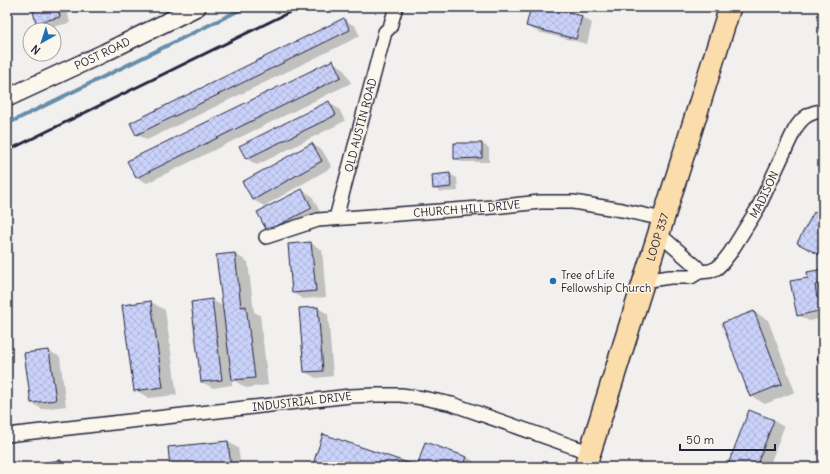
<svg xmlns="http://www.w3.org/2000/svg" width="830" height="474" viewBox="0 0 830 474" font-family="Delius,sans-serif">
	<style>
		.shadow { fill: #0003 }
		.lines { fill: none; stroke-linecap: round; stroke-linejoin: round }
		.stream { stroke: #668dab; stroke-width: 4 }
		.building { fill: url(#building-cross-hatch); stroke: #22223b }
		.minor-casing { stroke: #22223b; stroke-width: 16 }
		.tertiary-casing { stroke: #22223b; stroke-width: 20 }
		.primary-casing { stroke: #22223b; stroke-width: 24 }
		.minor { stroke: #fbf7ec; stroke-width: 13 }
		.tertiary { stroke: #fbf7ec; stroke-width: 17 }
		.primary { stroke: #faddab; stroke-width: 21 }
		.rail { stroke: #22223b; stroke-width: 3 }
		.poi-dot { fill: #1f6fb2; stroke: #fbf7ec; stroke-width: 1.5 }
		.labels { text-anchor: middle; stroke-width: 3; stroke-linejoin: round; paint-order: stroke }
		.street-label { font-size: 11px; fill: #22223b; stroke: #fbf7ec }
		.poi-label { font-size: 11px; fill: #22223b; stroke: #fbf7ec; text-anchor: start }
	</style>
	<defs>
		<pattern id="building-cross-hatch" width="8" height="8" patternUnits="userSpaceOnUse"><rect width="8" height="8" fill="#cad2fa"/><path d="M0 0l8 8M0 8l8-8" fill="none" stroke="#adb4d7"/></pattern>
	</defs>
	<rect width="100%" height="100%" fill="#f1f0ef"/>
	<filter id="ink" filterUnits="userSpaceOnUse"><feTurbulence type="fractalNoise" baseFrequency=".025" numOctaves="2"/><feDisplacementMap in="SourceGraphic" scale="8" xChannelSelector="R" yChannelSelector="G"/><feConvolveMatrix kernelMatrix="1 2 1 2 8 2 1 2 1" color-interpolation-filters="sRGB"/></filter>
	<g filter="url(#ink)">
		<path class="shadow" d="M33,7h33l4,16 -23,5 -10,-6z
			M532,7l50,10 10,6 -5,21 -49,-12 -11,-6z
			M344,20l11,6 5,10 -213,104 -11,-6z
			M333,62l10,6 8,15 -204,100 -11,-6z
			M329,103l10,6 6,12 -88,44 -10,-6 -6,-13z
			M312,144l10,6 10,17 -68,39 -11,-6z
			M482,144l7,4v14h-27l-7,-4z
			M450,174l7,4 1,13 -17,1 -7,-4z
			M302,190l10,6 9,18 -43,22 -20,-24z
			M311,243l11,7 4,47 -23,2 -10,-6 -4,-48z
			M235,254l13,8 6,50 6,3 8,70 -22,3 -14,-9v6l-19,3 -11,-6 -9,-79 19,-3 12,7z
			M823,270v39l-17,4v2l17,-4v7l-14,3 -11,-6z
			M151,302l14,8 12,85 -28,3 -14,-8 -12,-84z
			M318,308l10,6 5,62 -17,2 -11,-6z
			M754,312l14,8 27,72 -30,12 -14,-8z
			M49,351l11,6 6,49 -24,3 -11,-6 -6,-49z
			M749,412l25,9 10,6 -15,40h-41z
			M228,442l10,6 3,19h-70z
			M467,457l13,8v2h-62z
			M61,461l9,6h-34z"/>
		<g class="lines">
			<path class="stream" d="M7,124l239,-117"/>
		</g>
		<path class="building" d="M32,7h26l2,10 -24,6z
			M531,7h7l7,2v-2l37,9 -6,23 -50,-13z
			M344,18l6,12 -214,105 -6,-12z
			M333,60l8,17 -205,101 -9,-17z
			M329,101l7,14 -90,44 -7,-13z
			M312,143l10,18 -69,39 -11,-18z
			M454,143h28v15l-28,1z
			M450,173l1,14 -18,2 -1,-14z
			M302,189l10,19 -45,23 -10,-19z
			M814,212l9,5v40l-26,-14z
			M311,242l5,49 -24,2 -4,-49z
			M235,253l6,54 5,-1 9,72 -23,2 -16,-125z
			M823,269v14l-8,2 2,13 6,-2v14l-26,6 -7,-35 18,-3 -1,-6z
			M212,299l10,81 -21,2 -10,-80z
			M151,301l12,86 -29,4 -12,-86z
			M318,307l5,64 -19,1 -5,-64z
			M754,311l28,73 -32,13 -28,-74z
			M823,347v15l-6,-3z
			M49,350l7,50 -25,3 -7,-50z
			M749,410l25,10 -18,47h-29z
			M323,434l94,32v1h-105z
			M228,441l3,26h-61l-2,-20z
			M425,442l42,15 -4,10h-46z
			M61,460l1,7h-27v-3z"/>
		<g class="lines">
			<g class="minor-casing">
				<g id="minor">
					<path id="s1" d="M336,218l49,-186 5,-5 6,-20"/>
					<path d="M659,234l38,33 2,5"/>
					<path id="s2" d="M266,237l52,-17 175,-13 47,-5h33l49,8 41,9"/>
					<path id="s3" d="M643,281l27,-4h21l8,-5 11,-1 7,-3 6,-6 7,-9 28,-45 37,-79c7,-11 14,-17 28,-18"/>
					<path id="s4" d="M7,435l343,-39 26,-1h25l22,3 29,6 122,43 16,5"/>
				</g>
			</g>
			<g class="tertiary-casing">
				<g id="tertiary">
					<path id="s5" d="M7,98l97,-45 93,-46"/>
				</g>
			</g>
			<g class="primary-casing">
				<g id="primary">
					<path id="s6" d="M585,467l5,-15 140,-445"/>
				</g>
			</g>
			<use href="#minor" class="minor"/>
			<use href="#tertiary" class="tertiary"/>
			<use href="#primary" class="primary"/>
			<path class="rail" d="M7,151l293,-144"/>
		</g>
	</g>
	<circle class="poi-dot" cx="553" cy="281" r="4"/>
	<g class="labels">
		<g class="street-label">
			<text dy="4" stroke="none"><textPath href="#s5" startOffset="105">POST ROAD</textPath></text>
			<text dy="4" stroke="none"><textPath href="#s1" startOffset="96">OLD AUSTIN ROAD</textPath></text>
			<text dy="4" stroke="none"><textPath href="#s3" startOffset="164">MADISON</textPath></text>
			<text dy="4" stroke="none"><textPath href="#s2" startOffset="204">CHURCH HILL DRIVE</textPath></text>
			<text dy="4" stroke="none"><textPath href="#s6" startOffset="241">LOOP 337</textPath></text>
			<text dy="4" stroke="none"><textPath href="#s4" startOffset="297">INDUSTRIAL DRIVE</textPath></text>
		</g>
		<g class="poi-label">
			<text x="561" y="279">Tree of Life<tspan x="561" dy="13">Fellowship Church</tspan></text>
		</g>
	</g>
	<rect width="830" height="474" fill="none" stroke="#fbf7ec" stroke-width="24"/>
	<rect x="12" y="12" width="806" height="450" fill="none" stroke="#22223b" stroke-width="1.5" filter="url(#ink)"/>
	<g transform="translate(42 42) rotate(219)"><circle r="19" fill="#fbf7ec" stroke="#a4a2a5"/>
	<path d="M0-3L7 15L0 10L-7 15Z" fill="#1f6fb2"/>
	<text y="-6" font-size="11" font-weight="bold" text-anchor="middle" fill="#22223b">N</text>
	</g>
	<path d="M680 444v6h95v-6" fill="none" stroke="#22223b" stroke-width="2"/>
	<text x="686" y="444" font-size="12" fill="#22223b" stroke="#fbf7ec" stroke-width="3" paint-order="stroke">50 m</text>
</svg>
